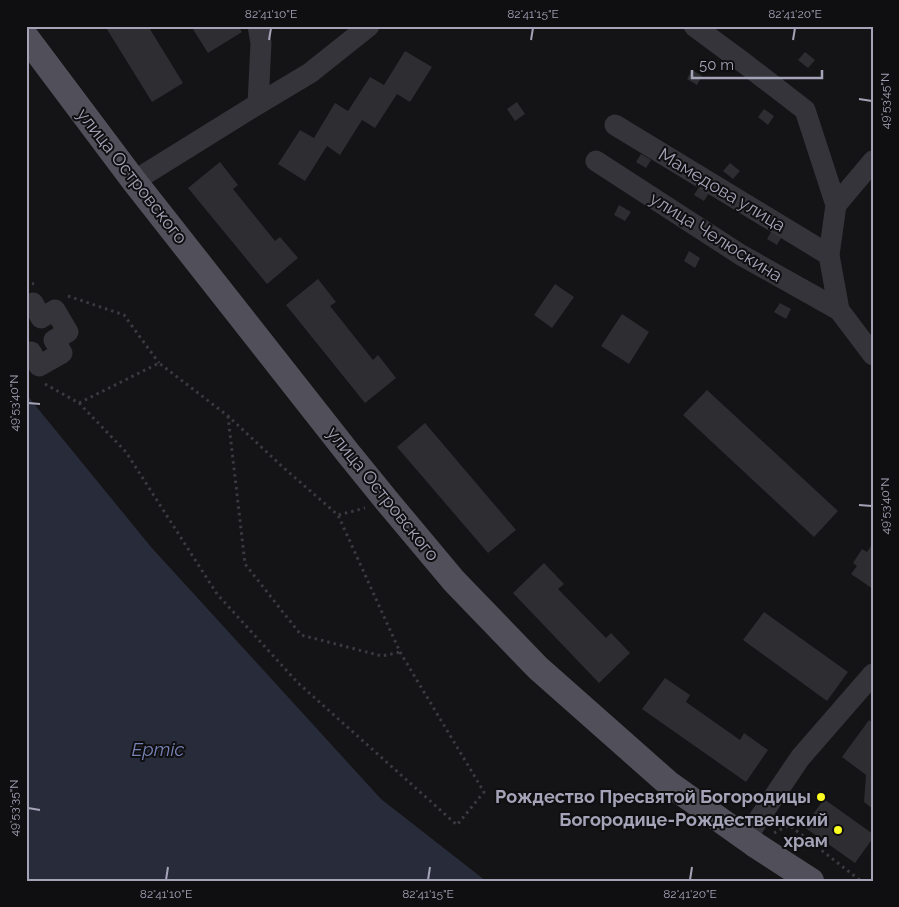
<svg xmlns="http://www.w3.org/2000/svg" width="899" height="907" viewBox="0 0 899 907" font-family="Raleway,sans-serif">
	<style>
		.water { fill: #282c3a }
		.building { fill: #2e2e32 }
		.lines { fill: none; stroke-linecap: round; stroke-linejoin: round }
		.path { stroke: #3a3a42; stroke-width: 3; stroke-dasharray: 2.5 4; stroke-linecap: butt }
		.minor { stroke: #35343b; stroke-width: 21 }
		.major { stroke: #51505a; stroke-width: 26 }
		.ticks { fill: none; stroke: #a4a3b7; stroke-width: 2 }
		.poi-dot { fill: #fcff21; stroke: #0f0e10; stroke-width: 2 }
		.labels { text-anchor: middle; stroke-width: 4; stroke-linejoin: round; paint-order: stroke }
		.street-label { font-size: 18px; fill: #a4a3b7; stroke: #0f0e10 }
		.poi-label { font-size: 18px; font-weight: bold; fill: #a4a3b7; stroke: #0f0e10; text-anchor: end }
		.water-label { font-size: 19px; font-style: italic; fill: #7782b6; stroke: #0f0e10 }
		.neatline { fill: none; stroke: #a4a3b7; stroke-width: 2 }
		.ticks-label { font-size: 12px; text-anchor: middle; fill: #a4a3b7 }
	</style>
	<rect width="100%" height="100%" fill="#141315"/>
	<path class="water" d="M26,394l125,153 230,252 105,82h-460z"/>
	<path class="building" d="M105,26h43l35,57 -31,19z
		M191,26h47l4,6 -34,21z
		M405,51l27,16 -22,35 -13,-8 -22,34 -13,-8 -22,35 -13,-9 -22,35 -27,-17 22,-34 14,8 21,-35 13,8 22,-34 14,8z
		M805,52l10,8 -7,8 -10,-8z
		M692,70l10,6 -5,9 -10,-6z
		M517,102l8,12 -10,7 -8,-12z
		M764,109l10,7 -6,9 -10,-8z
		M641,154l10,6 -5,8 -10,-6z
		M220,162l18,23 -5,4 42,52 5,-4 18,21 -31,26 -79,-96z
		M730,163l10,8 -7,8 -10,-8z
		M699,187l10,6 -5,8 -10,-6z
		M619,205l12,7 -6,9 -11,-6z
		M772,230l10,6 -5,9 -10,-6z
		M689,251l11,7 -5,10 -11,-7z
		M318,279l18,23 -6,4 43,54 5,-5 18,23 -31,25 -79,-98z
		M555,284l19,13 -22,31 -18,-13z
		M780,303l11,6 -5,10 -12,-7z
		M622,314l27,18 -20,32 -28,-18z
		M707,390l131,121 -24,26 -131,-122z
		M425,423l91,107 -28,23 -91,-106z
		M873,543v46l-22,-15 6,-8 -4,-3 9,-14 5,3z
		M544,563l20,21 -6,5 48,49 5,-5 19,20 -31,30 -86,-90z
		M764,612l84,60 -21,29 -84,-61z
		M665,678l25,17 -4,7 54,38 4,-7 24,17 -22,32 -104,-73z
		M869,720l4,3v86l-9,-7 2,-27 -24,-18z
		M824,799l49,35v4l-18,25 -51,-36z"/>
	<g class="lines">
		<path class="path" d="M26,281l8,3
			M68,296l56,19 35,48
			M45,384l34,19 80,-40 69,53 57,53 53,46 27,-7
			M79,403l47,49 91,142 80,88 160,143 27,-33 -84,-140 -62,-137
			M228,416l17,148 56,71 81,21 18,-4
			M774,833l15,-8 72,56"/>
		<path class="minor" d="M694,26l50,37 61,47 31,95 -7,50 10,55 34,45
			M258,104l3,-61 -3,-17
			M615,125l214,130
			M596,161l145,94 98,55
			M134,181l124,-77 52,-31 59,-47
			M836,205l37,-44
			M26,306l7,-3 8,15 14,-8 13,22 -14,8 8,13 -23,13 -8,-14 -5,3
			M746,838l54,-80 73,-84"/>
		<path class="major" d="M26,37l108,144 214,272 39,48 67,80 84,87 130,115 86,61 57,37"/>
	</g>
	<path class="ticks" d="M269,40l2,-12M531,40l2,-12M793,40l2,-12M859,99l13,2M28,403l12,1M859,505l13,1M28,808l12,2M166,880l2,-13M428,880l2,-13M690,880l2,-13"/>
	<g class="poi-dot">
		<circle cx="821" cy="797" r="5"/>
		<circle cx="838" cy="830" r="5"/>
	</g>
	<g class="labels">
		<g class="street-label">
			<text transform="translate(132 176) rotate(52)" y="6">улица Островского</text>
			<text transform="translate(722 190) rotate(31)" y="6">Мамедова улица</text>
			<text transform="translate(716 237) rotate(32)" y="6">улица Челюскина</text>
			<text transform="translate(383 494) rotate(51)" y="6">улица Островского</text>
		</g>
		<g class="poi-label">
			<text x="811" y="803">Рождество Пресвятой Богородицы</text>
			<text x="828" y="826">Богородице-Рождественский<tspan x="828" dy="21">храм</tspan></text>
		</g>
		<g class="water-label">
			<text x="158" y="756">Ертіс</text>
		</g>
	</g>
	<rect width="899" height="907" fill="none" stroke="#0f0e10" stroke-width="55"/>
	<path d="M692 70v8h130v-8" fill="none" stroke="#a4a3b7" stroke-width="2.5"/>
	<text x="699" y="70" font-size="15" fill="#a4a3b7" stroke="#0f0e10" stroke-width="4" paint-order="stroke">50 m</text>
	<rect x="28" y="28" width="844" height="852" class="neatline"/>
	<g class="ticks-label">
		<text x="271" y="18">82°41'10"E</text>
		<text x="533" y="18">82°41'15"E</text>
		<text x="795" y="18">82°41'20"E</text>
		<text transform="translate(885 101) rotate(-90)" y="4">49°53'45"N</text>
		<text transform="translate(14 403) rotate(-90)" y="4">49°53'40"N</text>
		<text transform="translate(885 506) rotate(-90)" y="4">49°53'40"N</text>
		<text transform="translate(14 808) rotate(-90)" y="4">49°53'35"N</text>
		<text x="166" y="898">82°41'10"E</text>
		<text x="428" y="898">82°41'15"E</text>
		<text x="690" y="898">82°41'20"E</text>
	</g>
</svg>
